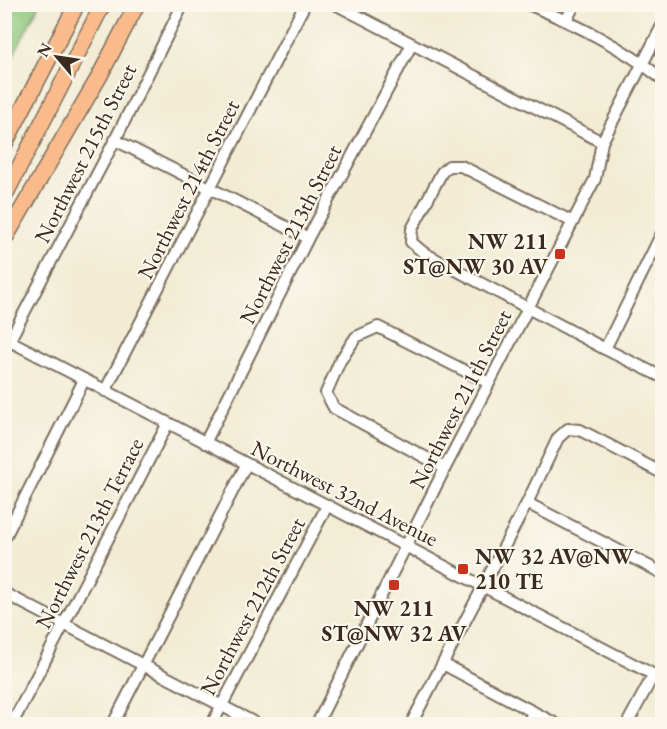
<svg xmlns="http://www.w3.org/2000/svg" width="667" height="729" viewBox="0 0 667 729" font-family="'EB Garamond',serif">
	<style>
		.green { fill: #8cc57a; stroke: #64784c; stroke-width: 1.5 }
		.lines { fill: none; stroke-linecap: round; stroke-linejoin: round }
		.minor-casing { stroke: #7b6e5e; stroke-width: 14 }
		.highway-casing { stroke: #7b6e5e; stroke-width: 18 }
		.minor { stroke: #fff; stroke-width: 10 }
		.highway { stroke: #fabb8c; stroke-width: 15 }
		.poi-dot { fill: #c8321e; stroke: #fbf7ec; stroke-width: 2 }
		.labels { text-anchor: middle; stroke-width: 4.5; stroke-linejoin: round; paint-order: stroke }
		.street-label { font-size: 22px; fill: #3b2a1e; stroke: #fbf7ec }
		.poi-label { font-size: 22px; font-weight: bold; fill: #3b2a1e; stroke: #fbf7ec; text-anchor: end }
	</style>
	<rect width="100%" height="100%" fill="#fbf7ec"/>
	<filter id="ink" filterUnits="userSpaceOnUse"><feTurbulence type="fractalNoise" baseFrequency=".0167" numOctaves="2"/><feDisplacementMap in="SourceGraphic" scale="12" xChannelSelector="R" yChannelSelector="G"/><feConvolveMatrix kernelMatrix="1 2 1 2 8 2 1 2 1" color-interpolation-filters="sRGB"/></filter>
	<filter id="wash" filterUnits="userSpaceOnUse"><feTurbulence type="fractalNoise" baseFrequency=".008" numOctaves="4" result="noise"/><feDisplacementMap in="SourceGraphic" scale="24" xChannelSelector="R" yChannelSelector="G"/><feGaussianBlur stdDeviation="1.35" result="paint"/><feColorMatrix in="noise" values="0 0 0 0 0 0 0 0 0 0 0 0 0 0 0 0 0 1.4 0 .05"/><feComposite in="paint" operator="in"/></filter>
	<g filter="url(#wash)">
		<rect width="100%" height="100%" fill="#f2ecd4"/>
		<path class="green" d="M5,4l34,1 -34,67 -1,-67z"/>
	</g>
	<g filter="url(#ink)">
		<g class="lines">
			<g class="minor-casing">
				<path id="minor" d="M335,4l267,138
					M528,4c47,20 95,43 134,75
					M566,20l9,-16
					M115,140l193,98
					M573,222l-112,-56h-12l-7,6 -30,57 -1,13 13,11 181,96 57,28
					M10,341l652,338
					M605,349l57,-116
					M4,351l111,-211 68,-136
					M105,391l200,-387
					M205,443l103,-205 104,-194
					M445,468l-111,-60 -8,-15 14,-32 16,-24 22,-10 111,56
					M527,503l135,70
					M4,539l80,-159
					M4,593l253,131
					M443,664l113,60
					M12,724l156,-301
					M113,724l133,-259
					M212,724l115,-218
					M317,724l128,-256 150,-289 7,-37 60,-116
					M411,724l116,-221 31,-65 10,-9 12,1 82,43
					M527,724l7,-12
					M627,724l27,-50"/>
			</g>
			<g class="highway-casing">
				<path id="highway" d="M4,145l73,-141
					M4,197l99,-193
					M4,240l95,-163 38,-73"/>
			</g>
			<use href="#minor" class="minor"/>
			<use href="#highway" class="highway"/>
		</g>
	</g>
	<g class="poi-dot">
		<rect x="554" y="248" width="12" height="12" rx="3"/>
		<rect x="457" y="563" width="12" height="12" rx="3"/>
		<rect x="388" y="579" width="12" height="12" rx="3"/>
	</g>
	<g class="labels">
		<g class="street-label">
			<text transform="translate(85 153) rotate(-63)" y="8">Northwest 215th Street</text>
			<text transform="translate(188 189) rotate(-63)" y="8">Northwest 214th Street</text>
			<text transform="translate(290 234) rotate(-63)" y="8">Northwest 213th Street</text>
			<text transform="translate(460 399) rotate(-63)" y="8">Northwest 211th Street</text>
			<text transform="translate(345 493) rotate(27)" y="8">Northwest 32nd Avenue</text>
			<text transform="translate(89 533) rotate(-63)" y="8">Northwest 213th Terrace</text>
			<text transform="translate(252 606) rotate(-62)" y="8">Northwest 212th Street</text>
		</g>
		<g class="poi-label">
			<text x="548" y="249">NW 211<tspan x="548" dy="25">ST@NW 30 AV</tspan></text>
			<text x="475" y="564" text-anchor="start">NW 32 AV@NW<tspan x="475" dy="25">210 TE</tspan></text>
			<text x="394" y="616" text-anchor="middle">NW 211<tspan x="394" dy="25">ST@NW 32 AV</tspan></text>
		</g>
	</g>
	<rect width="667" height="729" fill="none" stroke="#fbf7ec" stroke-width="24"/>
	<g transform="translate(57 57) rotate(299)" stroke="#fbf7ec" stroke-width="4.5" paint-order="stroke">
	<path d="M0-4.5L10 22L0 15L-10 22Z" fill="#3b2a1e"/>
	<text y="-9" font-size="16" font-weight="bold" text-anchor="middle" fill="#3b2a1e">N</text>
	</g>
</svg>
